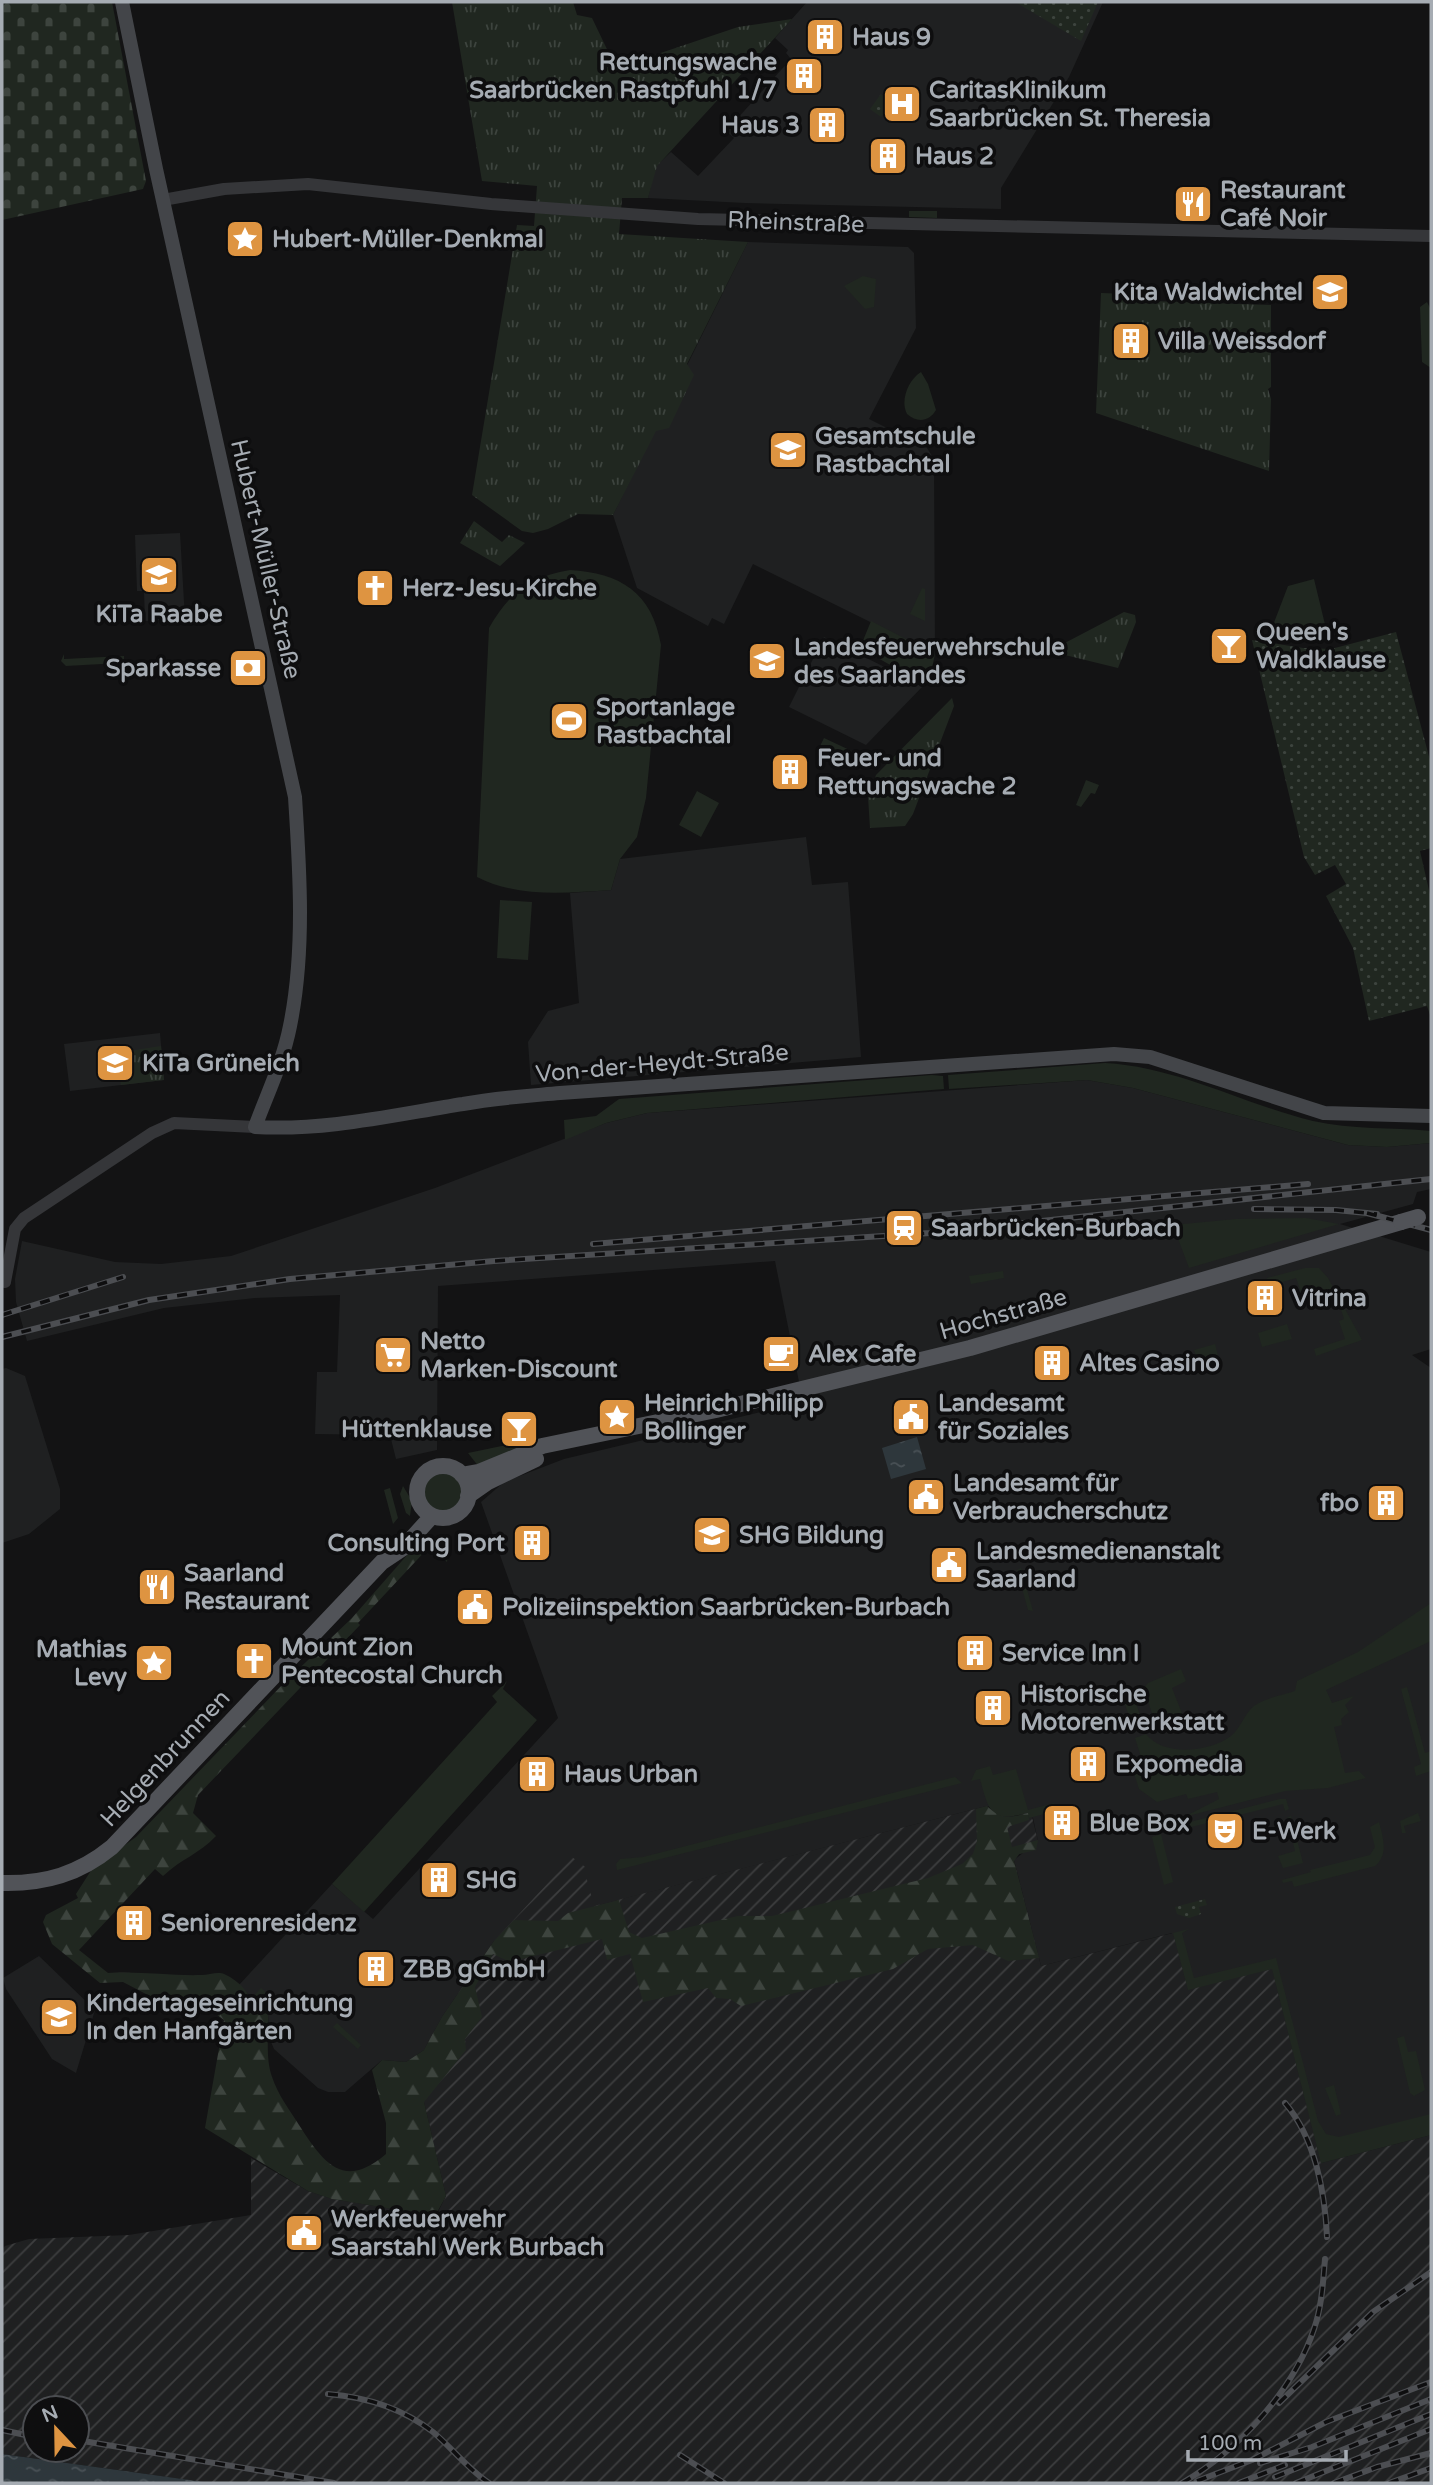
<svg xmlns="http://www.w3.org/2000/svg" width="1433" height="2485" viewBox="0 0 1433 2485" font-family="'Varela Round',sans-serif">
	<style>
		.built { fill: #1f2021 }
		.industrial { fill: url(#industrial-furrows); fill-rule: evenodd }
		.grass { fill: #202720 }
		.forest { fill: url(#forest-firs) }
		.cemetery { fill: url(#cemetery-stones) }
		.park { fill: url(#park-tufts) }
		.garden { fill: url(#garden-dots) }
		.water { fill: url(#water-ripples) }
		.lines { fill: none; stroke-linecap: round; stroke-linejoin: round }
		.tertiary { stroke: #353639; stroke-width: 12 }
		.secondary { stroke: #434549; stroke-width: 14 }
		.primary { stroke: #515358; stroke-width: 16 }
		.rail-casing { stroke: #4c4e52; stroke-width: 6 }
		.rail { stroke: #0e0e0f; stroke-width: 3.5; stroke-dasharray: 10; stroke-linecap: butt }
		.primary-bridge { stroke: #515358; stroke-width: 16 }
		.labels { text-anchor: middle; stroke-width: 7; stroke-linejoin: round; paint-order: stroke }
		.poi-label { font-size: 24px; font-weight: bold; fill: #a6acb3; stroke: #0e0e0f; text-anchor: start }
		.street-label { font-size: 24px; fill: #a6acb3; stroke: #0e0e0f }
	</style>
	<defs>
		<pattern id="industrial-furrows" width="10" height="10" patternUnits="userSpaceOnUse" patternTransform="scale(1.75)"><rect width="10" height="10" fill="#1f2021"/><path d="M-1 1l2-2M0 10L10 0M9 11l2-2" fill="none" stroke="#3d3e3f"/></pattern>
		<pattern id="forest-firs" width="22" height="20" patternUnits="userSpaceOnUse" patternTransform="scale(1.75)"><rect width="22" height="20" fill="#202720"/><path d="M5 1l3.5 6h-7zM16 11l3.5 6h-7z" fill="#3d443e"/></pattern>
		<pattern id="cemetery-stones" width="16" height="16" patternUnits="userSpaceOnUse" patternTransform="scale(1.75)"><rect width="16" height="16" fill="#202720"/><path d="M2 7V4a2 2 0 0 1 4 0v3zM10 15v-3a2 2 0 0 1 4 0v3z" fill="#3d443e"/></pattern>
		<pattern id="park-tufts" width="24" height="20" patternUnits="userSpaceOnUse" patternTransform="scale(1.75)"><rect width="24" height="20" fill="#202720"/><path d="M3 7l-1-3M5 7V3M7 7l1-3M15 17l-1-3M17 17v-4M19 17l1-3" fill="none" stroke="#3d443e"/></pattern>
		<pattern id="garden-dots" width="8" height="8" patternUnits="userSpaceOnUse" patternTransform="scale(1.75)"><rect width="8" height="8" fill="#202720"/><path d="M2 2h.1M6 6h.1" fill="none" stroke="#3d443e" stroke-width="1.8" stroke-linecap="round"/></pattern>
		<pattern id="water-ripples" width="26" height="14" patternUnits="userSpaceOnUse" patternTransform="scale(1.75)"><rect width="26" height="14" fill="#2e373c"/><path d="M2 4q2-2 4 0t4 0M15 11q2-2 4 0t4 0" fill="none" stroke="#495156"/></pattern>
	</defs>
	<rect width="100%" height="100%" fill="#131314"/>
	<path class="built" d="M807,2h296l-34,75 -68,111v21l-256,-6 -97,-5 8,-32 15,-14 27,24 36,-38 -8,-7 65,-72 -5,-6 2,-3 -13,-12z
		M748,242l160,5 6,6 2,75 -47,91 58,29 7,11 1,195 -182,-90 -29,60 -12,-6 -4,8 -71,-38 -24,-73z
		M180,533l5,86 -40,2 -1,-30h-7l-2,-56z
		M824,637l99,49 -57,59 -77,-38z
		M806,837l6,48 36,-3 13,175 -330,28 -3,-43 20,-31 31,-8 -9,-110 41,-3 9,-31z
		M160,1033l4,47 -94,11 -6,-47z
		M1087,1080l46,8 215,57 39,2 44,-4v46l-14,3 -4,12 -73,20 91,28v97l-19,6 19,13v767l-110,28 -133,-173 -16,-57 -131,33 -27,-106 24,-19 -5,-23 -46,-12 -419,107 -74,28 -52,76 -18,33 -18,12 -24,-2 -37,32h-17l-10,-4 -44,-39 -5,-12 -1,-24 -29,-28 93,-101 41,35 185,-201 -77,-216 23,-20 60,-23 239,-57 -28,-141 -337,25 -1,164 -41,9 -6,-24 -75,-1 2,-62h20l3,-77 -85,3 -91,10 -137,33 -11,-39 -1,-23 7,-38 93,21 46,2 70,-8 204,-68 171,-65 41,-10z
		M6,1368l19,8 35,113v20l-31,25 -27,9v-174z
		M39,1956l56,54 -19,63 -24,-14 -46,-70 -3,-11z"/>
	<path class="industrial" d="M987,1806l10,10 35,1 6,24 -2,9 -17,4 -5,7 27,105 132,-33 16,56 83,-20 49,194 110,-28v348h-1220l-209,-29v-205l3,-3 24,-7 100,-4 122,-20v-57l57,33 24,8 104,17 10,-20 -22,-94v-52l18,-33 52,-76 78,-84 20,15 -6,4 8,30zM35,2408h42v42h-42z"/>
	<path class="grass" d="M909,211h28v7l-28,-1z
		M863,276l13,3 -2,28 -9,2 -21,-23z
		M1427,302l4,8v58l-9,-6 -2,-55z
		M921,372l7,12 8,26c-7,12 -19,13 -29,4 -7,-13 1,-34 14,-42z
		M570,570c50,3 82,22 91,75l-15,153 -9,39 -17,22 -9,31c-45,3 -93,8 -134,-13l12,-249c20,-35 40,-51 81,-58z
		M1314,579l15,62 -36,-2 -23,-6 18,-47z
		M922,588l3,1v32l-15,-7z
		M871,621l64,33 -4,19 -7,11 -64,-36z
		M64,654v5l60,-3v4l-4,3 -54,3 -5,-5z
		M824,738l32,15 -7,15 -32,-16z
		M1086,780l13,5 -4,9 -4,-1 -10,14 -5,-2z
		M697,791l22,12 -18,34 -22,-12z
		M500,900l32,2 -4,58 -31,-2z
		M1105,1063c73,4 138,41 208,58 39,9 79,6 118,10v12l-44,4 -39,-2 -215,-57 -46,-8 -138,9 -1,-14z
		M932,1075l11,1 1,13 -297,24 -41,10 -41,17 -1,-20 32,-4 23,-17z
		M1306,1218l33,6 -150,44 -16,-43 63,-6z
		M1305,1268h14l9,10 34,62 -46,16 -2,-7 31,-10 -6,-18 5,-2 -7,-23 -32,8 -9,-26 -27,8 -2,-8z
		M1003,1271l1,7 -33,6 -2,-8z
		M1287,1324l5,15 -30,8 -4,-14z
		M1215,1344l4,16 -20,5 -5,-15z
		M535,1439l1,4 -57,24 -11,-14z
		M423 1492a20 20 0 1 1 40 0a20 20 0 1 1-40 0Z
		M403,1486l9,15 -2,15 -4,-3 -6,-19z
		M390,1488l8,30 -5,6 -9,-34z
		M1021,1568l12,43 -5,-1 -11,-40z
		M1431,1603v38l-105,49 6,13 22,-7 -9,9 4,7 -8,7 1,6 -8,2 11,46 14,-2 7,7 -38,10 -43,3 -101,26 35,-18 -2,-7 -29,7 -2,-5 -29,8 -18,-13 -9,-28 11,-4 -6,-19 11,-4c17,23 64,18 85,2 10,-8 13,-22 23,-30 11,-8 29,-11 41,-15l2,-10 61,-29z
		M1181,1669l5,12 -14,7 13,33 -25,5 -5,-3 -11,-35 4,-5z
		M507,1681l-4,8 34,31 -173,192 -32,-28 165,-182 -5,-6z
		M1407,1687l18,66 6,-2v20l-15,5 -2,-9 7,-3 -20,-75z
		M1126,1694l8,4 10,28 -11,3 -11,-34z
		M990,1766l3,9 23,-6 12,41 26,-7 2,8 -27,7 -2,-5c-36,10 -38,-1 -47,-34l-9,2 5,-11z
		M955,1777l7,6 -345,87 -1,-6 4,-5 23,-2z
		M1280,1799h6l3,10 -4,2 -2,-7 -96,24 -1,-5z
		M1418,1813l3,8 -17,5 2,7h-4l-2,-12z
		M1291,1816l12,47 -20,5 -5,-12 17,-5 -8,-33z
		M1379,1822c4,16 10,32 -4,44l-81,21 -2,-6 -9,2 -1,-3 29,-8 -1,-2 60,-15 5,-8 -5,-20z
		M1161,1834l12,48 -9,3 -12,-48z
		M1189,1929l-7,4 12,45 82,-20 42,163 8,13 13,3 92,-23v21l-110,28 -49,-194 -84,21 -15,-57z
		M337,2023l24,22 -3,4 -25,-22z
		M1404,2036l4,16 8,-1 9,39 -11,6 -4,-3 -13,-55z
		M1334,2085l7,29 -5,2 -11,-28z"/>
	<path class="forest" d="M428,1536l21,7 -2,19 -17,-16 -72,77 2,2 -162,170 -5,18 23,23c-17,18 -35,23 -53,40l-8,-7 -76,81 29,23c32,-2 62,3 94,2 7,0 16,-4 22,-1 18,8 29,23 33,41l11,-2c1,21 -3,44 4,64 6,18 17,32 27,48 24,37 44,66 87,29v-31l-14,-53 10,-10 24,2 18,-12 18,-33 52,-76 20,-21 44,1 10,-8 51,-13 10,32 13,6 96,-22h34l156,-38 34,-14 11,-10 4,-13 -1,-32 11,-3c14,14 22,12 41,7l1,7 -22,7 5,20 26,-7 -2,10 -17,4 -5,7 25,97 -31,3 -35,-16 -45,4 -35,20 -152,37 -11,-7 -14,-1 -8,-10 -65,14 -13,-48 -23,6 -5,-21 -92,23 -17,-8 -18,33 7,30 -17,22 1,11 -42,52 22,94 -11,20 -103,-17 -24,-8 -103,-63 19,-108 -20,-15 -39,-1 -42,-22 -23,1 -48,-39 -9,-22 3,-7 32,-17 -2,-4 16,-25 44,-32 148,-154 68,-65 70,-80z"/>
	<path class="cemetery" d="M2,2h110l34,179 -3,8 -141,31z"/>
	<path class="park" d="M452,2h121l4,13 15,3 24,50 122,-41 54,-8 -135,147 -9,32h-26l-3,36 129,8 -61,122 7,11 -25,53 -13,3 -43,84 -35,-1 -30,15 -15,4 -11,-2 -50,-36 45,-270 17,1 3,-40 -55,-5z
		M1101,293l51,2v6l119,4v82l-3,2 3,10 -2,72 -173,-58z
		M474,521l28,21 7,-7 16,8 -25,23 -40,-23z
		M1124,612l11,3 1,7 -18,46 -53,-13 -4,-10z
		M952,698l2,8 -41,108 -8,12 -35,2 -2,-32 8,-21z
		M161,1046l3,34 -43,5 -5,-32z
		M261,1988l13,12 -3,3 5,5 -19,7 -4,-18z"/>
	<path class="garden" d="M1015,2h83l-17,39z
		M881,94l11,8 -11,15 -11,-8z
		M1396,632l35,132v84l-11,3 11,48v119l-4,-12 -58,15 -16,-73 -27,-52 20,-12 -11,-19 -20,10 -11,-18 -52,-217 51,8 28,1z
		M1205,1899l2,6 -8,2 2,7 -12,4 -12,-4 -2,-7z"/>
	<path class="water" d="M917,1437l9,32 -35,10 -9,-31z
		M2,2454l202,28 7,1h-209z"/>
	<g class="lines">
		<path class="tertiary" d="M163,200l61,-11 84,-5 183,20 207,15 733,17
			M2,1281l3,1 10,-53 9,-11 128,-85 22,-10 81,4"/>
		<path class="secondary" d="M122,2l34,167 139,628c5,76 10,155 -5,229 -7,36 -23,68 -35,101 71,4 138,-12 208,-23 32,-6 64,-8 97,-11l554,-39 36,3 174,56 107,3"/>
		<path class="primary" d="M417 1492a26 26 0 1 1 52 0a26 26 0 1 1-52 0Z
			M462,1475l17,-3 63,-26 174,-36 254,-62 431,-126
			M468,1496l20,-14 48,-23
			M2,1883c43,1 77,-9 110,-36l270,-285 21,-14 29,-32"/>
		<g class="rail-casing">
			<path id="rail" d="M1254,1209l82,1 41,4
				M1367,1213l64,17
				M593,1244l715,-60
				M2,1315l121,-38
				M2,1337l147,-37 141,-21 204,-18 436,-28 501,-54
				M1285,2103c30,35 40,89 42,134
				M328,2394c38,3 74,14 105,38 19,16 35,37 56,51
				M1279,2403l94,-91 58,-40
				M2,2430l33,7
				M77,2440l257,43
				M680,2455l44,28
				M1260,2463l52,-16 119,-48
				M1275,2477l156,-63
				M1197,2481l55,-21 74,-38 105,-40
				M1182,2483c57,-33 111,-92 132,-154 8,-23 9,-47 11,-70
				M1239,2483l46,-18
				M1296,2483l135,-54
				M1334,2483l43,-16 54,-14
				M1389,2483l42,-15"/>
		</g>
		<use href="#rail" class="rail"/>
		<path class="primary-bridge" d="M1401,1222l17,-5"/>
	</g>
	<defs>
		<g id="building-square" transform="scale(2.0125)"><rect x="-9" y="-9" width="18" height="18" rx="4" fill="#de9441" stroke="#0e0e0f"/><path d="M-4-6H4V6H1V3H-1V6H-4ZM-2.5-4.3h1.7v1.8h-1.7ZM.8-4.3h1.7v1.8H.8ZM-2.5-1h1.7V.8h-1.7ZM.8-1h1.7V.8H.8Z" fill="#fff"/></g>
		<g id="hospital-square" transform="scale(2.0125)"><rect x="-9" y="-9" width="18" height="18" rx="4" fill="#de9441" stroke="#0e0e0f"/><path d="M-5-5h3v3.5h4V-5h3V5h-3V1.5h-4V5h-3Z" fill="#fff"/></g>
		<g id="restaurant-square" transform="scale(2.0125)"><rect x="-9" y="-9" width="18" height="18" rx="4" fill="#de9441" stroke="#0e0e0f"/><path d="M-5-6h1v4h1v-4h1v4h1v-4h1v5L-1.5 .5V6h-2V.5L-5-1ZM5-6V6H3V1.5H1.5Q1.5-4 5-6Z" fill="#fff"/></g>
		<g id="sight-square" transform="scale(2.0125)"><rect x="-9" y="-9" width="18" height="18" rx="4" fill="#de9441" stroke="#0e0e0f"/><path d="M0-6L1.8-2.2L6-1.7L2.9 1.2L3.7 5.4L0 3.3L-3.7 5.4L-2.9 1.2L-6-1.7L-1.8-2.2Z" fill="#fff"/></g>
		<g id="school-square" transform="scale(2.0125)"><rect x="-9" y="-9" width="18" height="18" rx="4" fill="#de9441" stroke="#0e0e0f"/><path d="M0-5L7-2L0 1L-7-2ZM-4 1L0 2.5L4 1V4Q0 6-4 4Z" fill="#fff"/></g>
		<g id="church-square" transform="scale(2.0125)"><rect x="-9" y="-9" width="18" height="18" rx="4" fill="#de9441" stroke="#0e0e0f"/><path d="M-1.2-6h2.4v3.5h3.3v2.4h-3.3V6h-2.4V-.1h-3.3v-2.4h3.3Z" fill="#fff"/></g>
		<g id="bar-square" transform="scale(2.0125)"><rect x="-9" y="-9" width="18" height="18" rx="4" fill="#de9441" stroke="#0e0e0f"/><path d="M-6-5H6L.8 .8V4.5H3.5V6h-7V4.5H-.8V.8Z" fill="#fff"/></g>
		<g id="bank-square" transform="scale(2.0125)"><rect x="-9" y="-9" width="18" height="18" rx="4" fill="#de9441" stroke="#0e0e0f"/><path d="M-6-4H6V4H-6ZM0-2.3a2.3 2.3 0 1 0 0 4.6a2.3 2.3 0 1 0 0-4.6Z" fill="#fff"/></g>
		<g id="stadium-square" transform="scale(2.0125)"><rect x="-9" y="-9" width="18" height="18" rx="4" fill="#de9441" stroke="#0e0e0f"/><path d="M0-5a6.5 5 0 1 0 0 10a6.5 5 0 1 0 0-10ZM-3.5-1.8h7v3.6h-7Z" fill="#fff"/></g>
		<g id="station-square" transform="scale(2.0125)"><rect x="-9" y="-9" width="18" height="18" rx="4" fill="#de9441" stroke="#0e0e0f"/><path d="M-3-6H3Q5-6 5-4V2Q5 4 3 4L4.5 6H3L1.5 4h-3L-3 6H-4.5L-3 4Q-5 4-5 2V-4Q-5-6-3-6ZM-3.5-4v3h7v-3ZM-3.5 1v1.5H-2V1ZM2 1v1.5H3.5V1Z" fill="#fff"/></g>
		<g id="cafe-square" transform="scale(2.0125)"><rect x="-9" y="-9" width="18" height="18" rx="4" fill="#de9441" stroke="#0e0e0f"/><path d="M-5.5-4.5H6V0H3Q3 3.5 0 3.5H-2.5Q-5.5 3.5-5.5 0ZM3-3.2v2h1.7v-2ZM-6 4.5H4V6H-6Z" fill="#fff"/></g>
		<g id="supermarket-square" transform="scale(2.0125)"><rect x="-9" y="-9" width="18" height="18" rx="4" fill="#de9441" stroke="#0e0e0f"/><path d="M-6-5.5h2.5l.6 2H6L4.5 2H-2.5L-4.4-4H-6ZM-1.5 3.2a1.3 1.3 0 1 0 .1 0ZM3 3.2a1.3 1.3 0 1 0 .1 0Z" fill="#fff"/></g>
		<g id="civic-square" transform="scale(2.0125)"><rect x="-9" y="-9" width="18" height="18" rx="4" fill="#de9441" stroke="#0e0e0f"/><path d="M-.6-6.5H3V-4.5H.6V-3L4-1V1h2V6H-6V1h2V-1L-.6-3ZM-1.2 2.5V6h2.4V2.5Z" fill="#fff"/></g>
		<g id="theatre-square" transform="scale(2.0125)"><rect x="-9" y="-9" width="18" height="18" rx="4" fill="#de9441" stroke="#0e0e0f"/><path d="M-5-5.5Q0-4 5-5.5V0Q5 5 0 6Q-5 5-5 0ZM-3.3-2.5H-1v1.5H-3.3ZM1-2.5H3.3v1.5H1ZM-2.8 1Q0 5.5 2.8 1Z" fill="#fff"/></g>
	</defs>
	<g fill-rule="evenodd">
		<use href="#building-square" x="825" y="37"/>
		<use href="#building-square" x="804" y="76"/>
		<use href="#hospital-square" x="902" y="104"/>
		<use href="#building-square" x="827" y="125"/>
		<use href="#building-square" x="888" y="156"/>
		<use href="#restaurant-square" x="1193" y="204"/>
		<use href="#sight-square" x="245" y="239"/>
		<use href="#school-square" x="1330" y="292"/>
		<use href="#building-square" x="1131" y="341"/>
		<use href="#school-square" x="788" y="450"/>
		<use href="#school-square" x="159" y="575"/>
		<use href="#church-square" x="375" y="588"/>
		<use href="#bar-square" x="1229" y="646"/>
		<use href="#school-square" x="767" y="661"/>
		<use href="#bank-square" x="248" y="668"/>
		<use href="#stadium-square" x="569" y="721"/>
		<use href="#building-square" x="790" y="772"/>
		<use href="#school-square" x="115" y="1063"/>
		<use href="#station-square" x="904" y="1228"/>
		<use href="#building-square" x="1265" y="1298"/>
		<use href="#cafe-square" x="781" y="1354"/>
		<use href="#supermarket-square" x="393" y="1355"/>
		<use href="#building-square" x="1052" y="1363"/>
		<use href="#sight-square" x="617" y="1417"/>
		<use href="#civic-square" x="911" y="1417"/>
		<use href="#bar-square" x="519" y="1429"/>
		<use href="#civic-square" x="926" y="1497"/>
		<use href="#building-square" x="1386" y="1503"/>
		<use href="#school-square" x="712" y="1535"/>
		<use href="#building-square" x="532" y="1543"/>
		<use href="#civic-square" x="949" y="1565"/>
		<use href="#restaurant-square" x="157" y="1587"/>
		<use href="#civic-square" x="475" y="1607"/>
		<use href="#building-square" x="975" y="1653"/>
		<use href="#church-square" x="254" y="1661"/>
		<use href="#sight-square" x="154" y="1663"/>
		<use href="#building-square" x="993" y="1708"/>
		<use href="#building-square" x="1088" y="1764"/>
		<use href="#building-square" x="537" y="1774"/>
		<use href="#building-square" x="1062" y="1823"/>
		<use href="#theatre-square" x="1225" y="1831"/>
		<use href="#building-square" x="439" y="1880"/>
		<use href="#building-square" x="134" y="1923"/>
		<use href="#building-square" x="376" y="1969"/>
		<use href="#school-square" x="59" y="2017"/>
		<use href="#civic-square" x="304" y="2233"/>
	</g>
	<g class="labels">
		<g class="poi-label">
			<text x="852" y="45">Haus 9</text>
			<text x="777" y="70" text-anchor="end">Rettungswache<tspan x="777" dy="28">Saarbrücken Rastpfuhl 1/7</tspan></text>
			<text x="929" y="98">CaritasKlinikum<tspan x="929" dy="28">Saarbrücken St. Theresia</tspan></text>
			<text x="800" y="133" text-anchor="end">Haus 3</text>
			<text x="915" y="164">Haus 2</text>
			<text x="1220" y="198">Restaurant<tspan x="1220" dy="28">Café Noir</tspan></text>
			<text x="272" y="247">Hubert-Müller-Denkmal</text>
			<text x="1303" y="300" text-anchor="end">Kita Waldwichtel</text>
			<text x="1158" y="349">Villa Weissdorf</text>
			<text x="815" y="444">Gesamtschule<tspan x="815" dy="28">Rastbachtal</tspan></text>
			<text x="402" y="596">Herz-Jesu-Kirche</text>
			<text x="159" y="622" text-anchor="middle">KiTa Raabe</text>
			<text x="1256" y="640">Queen's<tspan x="1256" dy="28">Waldklause</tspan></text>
			<text x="794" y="655">Landesfeuerwehrschule<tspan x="794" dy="28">des Saarlandes</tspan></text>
			<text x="221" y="676" text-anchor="end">Sparkasse</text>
			<text x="596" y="715">Sportanlage<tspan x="596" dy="28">Rastbachtal</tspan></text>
			<text x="817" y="766">Feuer- und<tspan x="817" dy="28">Rettungswache 2</tspan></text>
			<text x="142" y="1071">KiTa Grüneich</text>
			<text x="931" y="1236">Saarbrücken-Burbach</text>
			<text x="1292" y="1306">Vitrina</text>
			<text x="420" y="1349">Netto<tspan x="420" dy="28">Marken-Discount</tspan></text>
			<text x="808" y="1362">Alex Cafe</text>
			<text x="1079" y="1371">Altes Casino</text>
			<text x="644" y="1411">Heinrich Philipp<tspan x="644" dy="28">Bollinger</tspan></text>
			<text x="938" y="1411">Landesamt<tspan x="938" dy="28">für Soziales</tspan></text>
			<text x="492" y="1437" text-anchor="end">Hüttenklause</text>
			<text x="953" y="1491">Landesamt für<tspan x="953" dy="28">Verbraucherschutz</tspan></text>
			<text x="1359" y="1511" text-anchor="end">fbo</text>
			<text x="739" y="1543">SHG Bildung</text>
			<text x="505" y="1551" text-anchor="end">Consulting Port</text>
			<text x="976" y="1559">Landesmedienanstalt<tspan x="976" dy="28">Saarland</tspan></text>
			<text x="184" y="1581">Saarland<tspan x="184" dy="28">Restaurant</tspan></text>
			<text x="502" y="1615">Polizeiinspektion Saarbrücken-Burbach</text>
			<text x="281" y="1655">Mount Zion<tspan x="281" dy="28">Pentecostal Church</tspan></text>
			<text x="127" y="1657" text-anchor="end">Mathias<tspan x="127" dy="28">Levy</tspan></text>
			<text x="1002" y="1661">Service Inn I</text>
			<text x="1020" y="1702">Historische<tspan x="1020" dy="28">Motorenwerkstatt</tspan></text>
			<text x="1115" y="1772">Expomedia</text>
			<text x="564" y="1782">Haus Urban</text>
			<text x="1089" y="1831">Blue Box</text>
			<text x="1252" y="1839">E-Werk</text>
			<text x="466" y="1888">SHG</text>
			<text x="161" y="1931">Seniorenresidenz</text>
			<text x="403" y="1977">ZBB gGmbH</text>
			<text x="86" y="2011">Kindertageseinrichtung<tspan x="86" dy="28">In den Hanfgärten</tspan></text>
			<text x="331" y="2227">Werkfeuerwehr<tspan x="331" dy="28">Saarstahl Werk Burbach</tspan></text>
		</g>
		<g class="street-label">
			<text transform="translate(796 222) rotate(2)" y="8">Rheinstraße</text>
			<text transform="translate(266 559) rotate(77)" y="8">Hubert-Müller-Straße</text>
			<text transform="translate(662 1063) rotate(-5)" y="8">Von-der-Heydt-Straße</text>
			<text transform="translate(1003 1314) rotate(-16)" y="8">Hochstraße</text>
			<text transform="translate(165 1758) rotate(-47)" y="8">Helgenbrunnen</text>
		</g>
	</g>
	<rect width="1433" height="2485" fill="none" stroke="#a6acb3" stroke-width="7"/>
	<g transform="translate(56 2429) rotate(338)"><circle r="33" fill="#0e0e0f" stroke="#4b4d51" stroke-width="2"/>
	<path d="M0-5L12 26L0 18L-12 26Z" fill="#de9441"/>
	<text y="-10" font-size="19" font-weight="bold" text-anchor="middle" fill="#a6acb3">N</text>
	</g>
	<path d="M1188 2450v10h158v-10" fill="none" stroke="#a6acb3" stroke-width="3.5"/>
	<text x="1198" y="2450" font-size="21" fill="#a6acb3" stroke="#0e0e0f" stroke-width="5" paint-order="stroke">100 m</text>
</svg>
